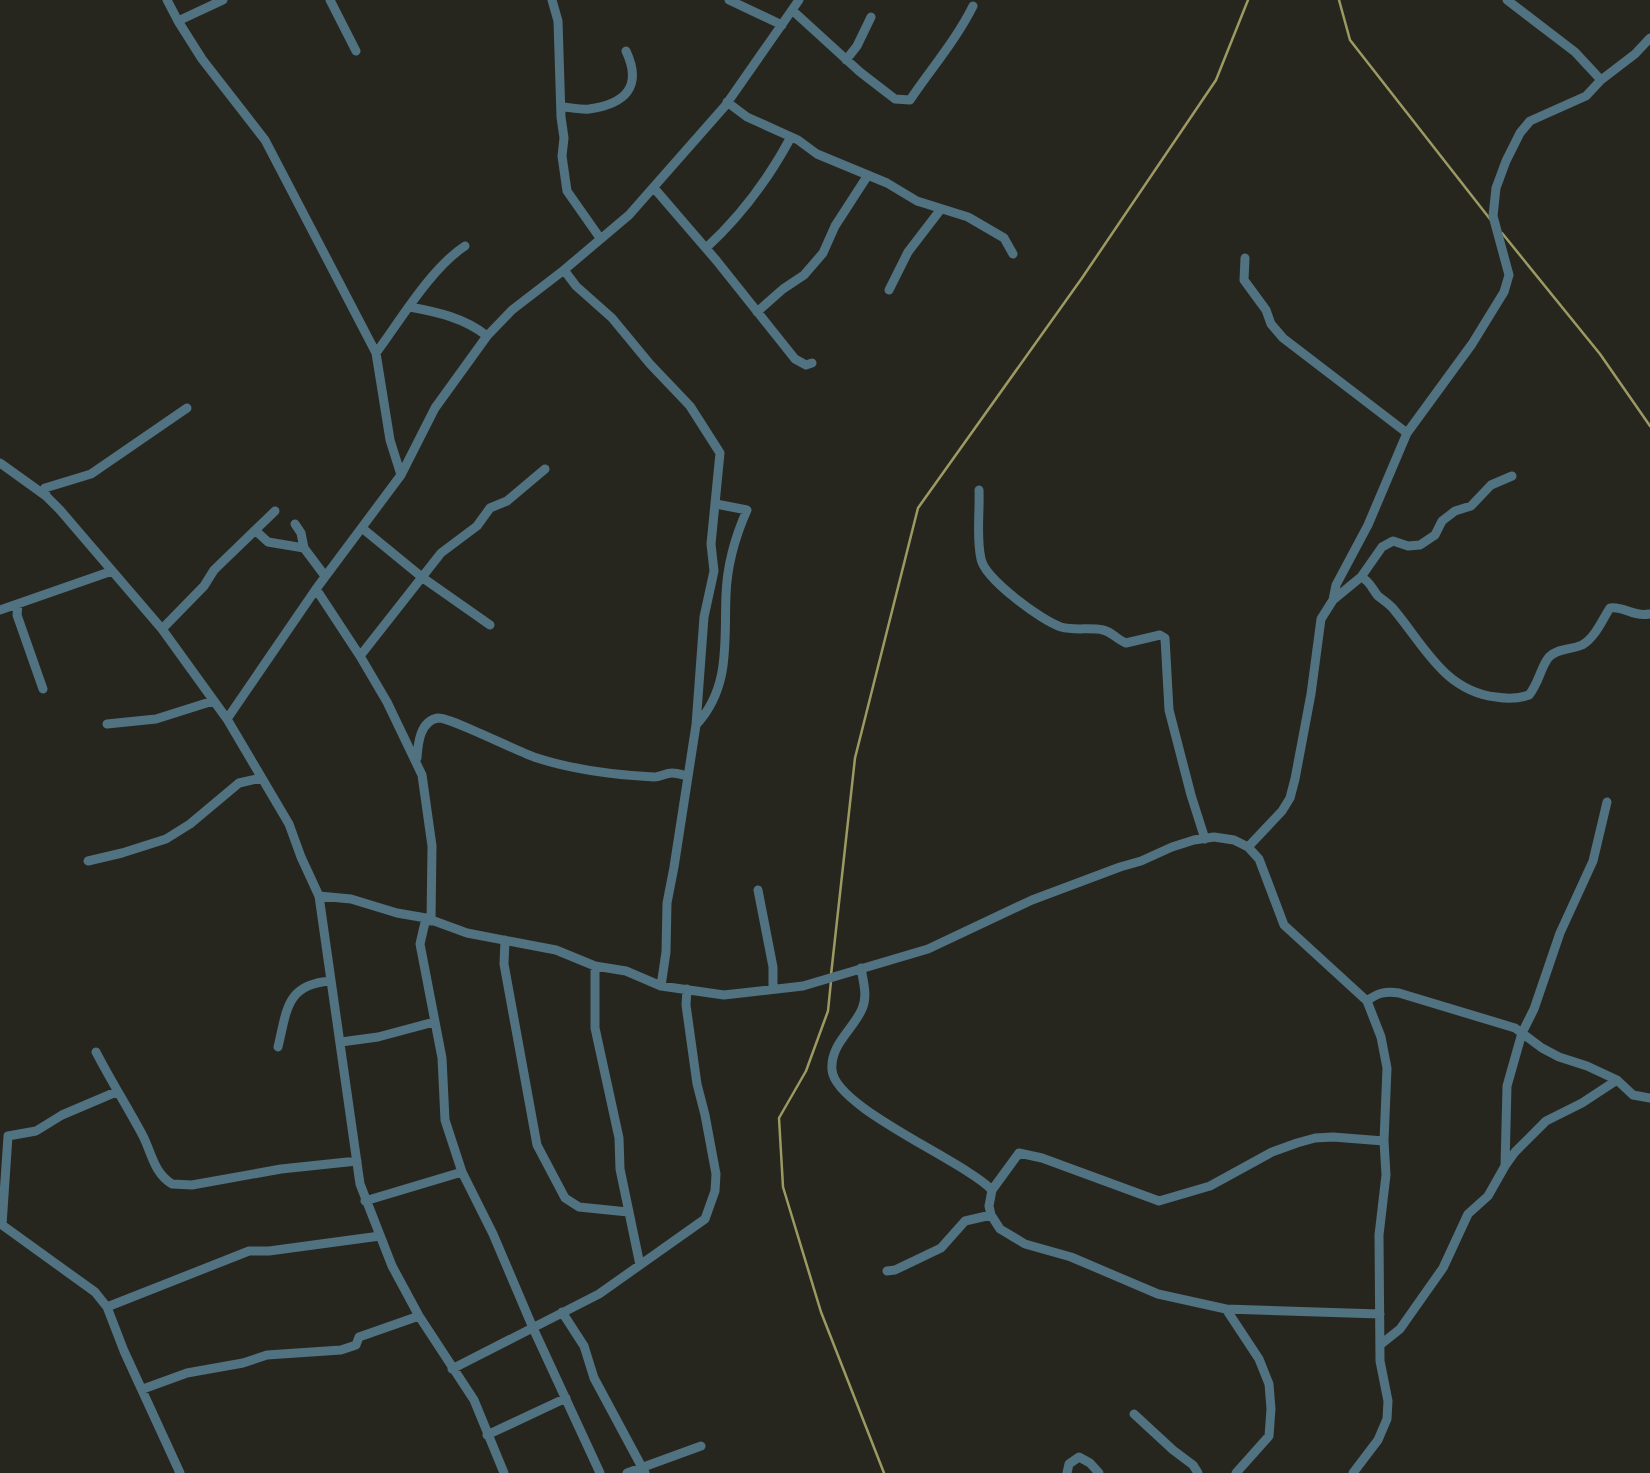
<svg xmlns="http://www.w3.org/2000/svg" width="1650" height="1473" viewBox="0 0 1650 1473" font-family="Commissioner,sans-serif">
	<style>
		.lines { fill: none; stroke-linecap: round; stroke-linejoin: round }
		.stream { stroke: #9c9a62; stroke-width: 2.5 }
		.minor { stroke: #517281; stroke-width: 9 }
	</style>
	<rect width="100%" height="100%" fill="#26261f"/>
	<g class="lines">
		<path class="stream" d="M1339,0l11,40 140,179
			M1502,233l98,121 50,72
			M831,975l24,-217 63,-250 164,-230 134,-198 32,-80
			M831,981l-3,30 -22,60 -27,47 4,69 38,125 63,161"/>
		<path class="minor" d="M167,0l11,21 24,38 63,81 111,213 14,87 11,35
			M330,0l26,51
			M552,0l6,21 3,96 3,21 -2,18 5,35 33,47
			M729,0l53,25
			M792,10l68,62 35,27 15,1c21,-31 46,-60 63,-94
			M178,21l45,-21
			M846,60l11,-14 14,-29
			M1601,80l34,-26 15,-16
			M727,102l20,15 51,23 19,14 70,29 30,18 51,16 36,21 9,16
			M561,107c9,0 19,3 28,2 36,-5 54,-22 37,-58
			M654,188l62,72 79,99 11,6 6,-2
			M706,248c34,-31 63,-70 85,-111
			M1245,258l-1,22 22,30 5,14 12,14 124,95
			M564,270l12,16 36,32 38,46 40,42 30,47 -9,91 3,27 -10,46 -8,108 -22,142 -7,36 -1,49 -5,34
			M889,290l19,-38 33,-43
			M410,307c27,5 55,11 77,29
			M757,312l26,-23 21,-14 19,-22 12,-27 33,-51
			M376,353c24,-32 55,-85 89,-107
			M0,463l46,33 14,14 102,119 65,90 62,105 12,33 18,39 41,288 32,82 27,50 55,84 30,73
			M979,490c1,22 -3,47 2,69 4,20 61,62 80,68 14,4 29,0 42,3 9,2 15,10 23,13l34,-8 5,3 4,72 22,85 14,44
			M46,496l-1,-8 46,-14 96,-66
			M295,524l6,9 3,15
			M362,528l61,50 67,47
			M255,530l13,12 36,6 21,28
			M1361,577l21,-30 11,-6 15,5 12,-1 15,-10 7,-14 13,-10 16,-5 20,-21 21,-9
			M316,589l44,67 27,46 35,73 10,71 -1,75
			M1333,600l28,-23c9,4 11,12 17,19 6,5 13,9 17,15 30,36 50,80 101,86 12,2 22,2 33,-2 10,-12 12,-29 20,-38 9,-9 22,-7 33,-12 13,-7 20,-25 28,-37 15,-2 22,9 39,6
			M18,604l-1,11 26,74
			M0,610l112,-39
			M162,629l42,-43 10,-16 61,-59
			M360,656l81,-103 36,-27 13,-18 17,-7 38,-32
			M227,719l89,-130 85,-114 34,-67 52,-72 25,-26 52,-40 65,-55 96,-109 74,-106
			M107,724l49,-5 57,-18
			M696,725c35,-38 28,-83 30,-130 1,-31 9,-58 21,-85l-31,-6
			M417,758c1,-15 3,-37 21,-40 12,-1 80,34 99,40 37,12 78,17 117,19 6,0 12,-4 18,-4 5,0 11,2 15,3
			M1248,847l34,-36 8,-13 5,-19 16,-85 10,-75 12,-19 3,-15 32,-60 39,-92 65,-89 32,-52 5,-17 -16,-59 3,-28 10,-27 14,-28 10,-12 56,-25 15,-16 -26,-28 -68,-52
			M88,861l34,-8 44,-14 24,-15 49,-41 22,-5
			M758,890l15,77v21
			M319,896l32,3 46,14 29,5 41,15 89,17 39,16 31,5 35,15 63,9 79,-9 125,-37 104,-49 88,-33 21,-6 31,-14 22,-7 20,-3 20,3 14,7 11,12 25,66 83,76 14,36 6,31 -3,73 2,34 -7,60 1,126 8,40 -1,18 -9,21 -25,33
			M426,918l-6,26 22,114 3,62 17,52 31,62 40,94 67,145
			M505,940l-1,24 33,181 28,53 14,9 49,5
			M595,966v62l24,110 1,31 20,96
			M861,968c2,13 7,28 1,41 -9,21 -32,35 -30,61 3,38 131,90 160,120
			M1367,1001c10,-8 18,-10 32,-8l116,35 27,20 17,9 28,9 30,14 16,15 17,3
			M341,1042l37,-5 56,-15
			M278,1047c9,-37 8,-63 53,-66
			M96,1052c15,29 32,56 47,84 9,18 11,37 29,48l20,1 89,-16 76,-8
			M116,1092l-54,23 -26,16 -28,5 -6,89 93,67 12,15 17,44 56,122
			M1505,1166l10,-14 31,-31 36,-18 35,-23
			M365,1201l97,-29
			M887,1271l8,-1 46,-22 24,-27 26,-6
			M107,1307l142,-56h20l111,-15
			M1226,1309l33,50 10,25 2,25 -2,27 -33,37
			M562,1312l22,34 10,32 51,95
			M1380,1314l-154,-5 -68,-15 -87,-37 -46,-13 -25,-15 -9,-14 -2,-9 3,-16 27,-37 23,5 117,43 51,-15 62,-34 25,-9 18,-5 18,-1 51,4
			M1380,1345l20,-16 43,-61 25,-54 20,-18 17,-30 2,-80 15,-53 12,-24 26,-76 33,-72 14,-59
			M452,1369l147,-75 106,-75 10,-28 1,-17 -11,-59 -8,-31 -11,-79 1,-16
			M143,1389l44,-16 56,-10 24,-8 74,-5 15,-5 3,-8 60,-21
			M1134,1414l39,36 20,15 5,8
			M487,1435l79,-37
			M627,1473l74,-27
			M1067,1473l2,-9 10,-7 11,6 9,10"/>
	</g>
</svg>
